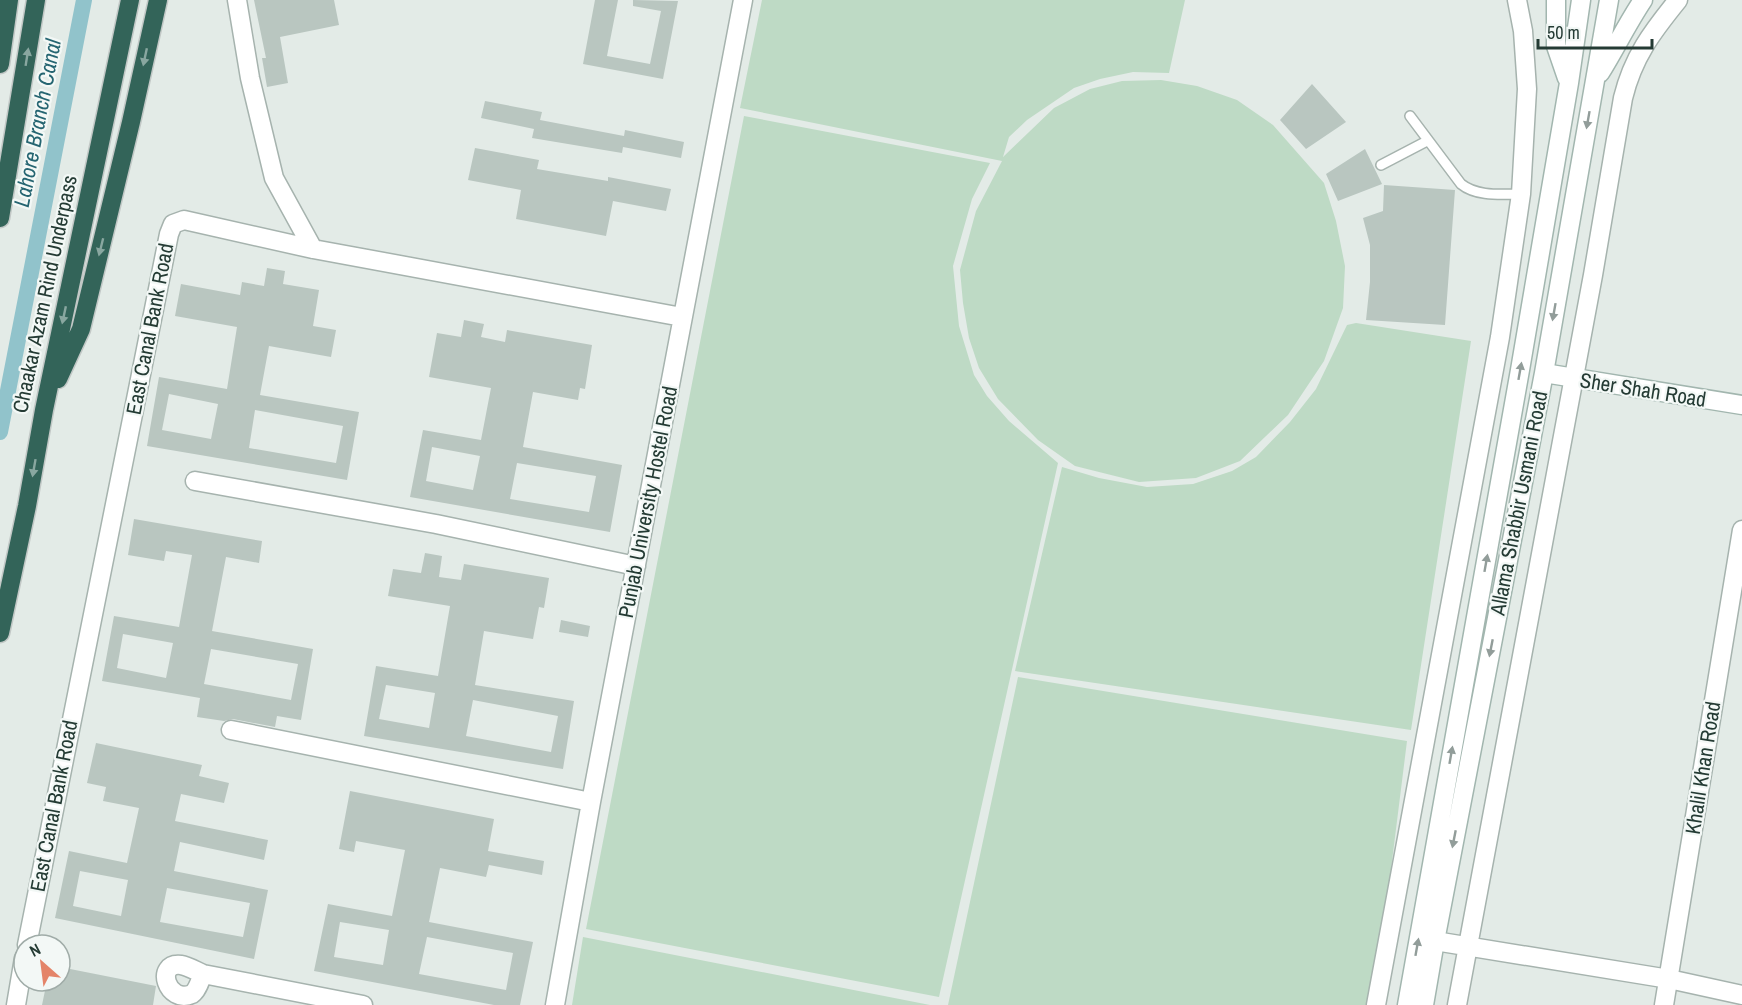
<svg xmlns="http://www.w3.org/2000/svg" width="1742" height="1005" viewBox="0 0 1742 1005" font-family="'Archivo Narrow',sans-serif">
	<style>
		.green { fill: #bedac5 }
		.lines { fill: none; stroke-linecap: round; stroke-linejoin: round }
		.canal { stroke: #91c3cb; stroke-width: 16 }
		.building { fill: #b9c6c0; fill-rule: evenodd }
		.lane-casing { stroke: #a6b3ae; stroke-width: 12 }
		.street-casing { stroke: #a6b3ae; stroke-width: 21 }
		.secondary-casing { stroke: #a2b6af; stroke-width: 21 }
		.highway-casing { stroke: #c2c8c6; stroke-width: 21 }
		.lane { stroke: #fff; stroke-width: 9 }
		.street { stroke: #fff; stroke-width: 18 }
		.secondary { stroke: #fff; stroke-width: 18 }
		.highway { stroke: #336459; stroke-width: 18 }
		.oneway { fill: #89a7a0 }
		.oneway2 { fill: #929d9a }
		.labels { text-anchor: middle; stroke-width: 4.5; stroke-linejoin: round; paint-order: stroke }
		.street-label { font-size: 21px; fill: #243b34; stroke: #f3f8f6 }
		.water-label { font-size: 22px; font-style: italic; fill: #256571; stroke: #f3f8f6 }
	</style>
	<rect width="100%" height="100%" fill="#e3ebe7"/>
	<path class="green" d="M762,0h423l-16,73 -36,-1 -33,7 -26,9 -47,32 -18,17 -6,20 51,-49 36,-19 32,-8 39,-1 36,6 40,14 36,25 51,58 12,38 9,45 -2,42 -19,53 -36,54 -48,46 -44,17 -57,4 -64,-16 -37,-26 -40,-41 -19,-31 -10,-30 -6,-35 -3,-33 16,-59 26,-50 -262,-53z
		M744,116l246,47 -18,36 -19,67 6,60 15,49 13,21 22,25 49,42 -119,534 -353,-68z
		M1356,323l115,18 -60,389 -396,-59 47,-204 37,11 48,9 46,-3 39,-13 24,-14 34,-35 26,-33 31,-64z
		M1018,677l389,64 -33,264h-426z
		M583,937l347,68h-358z"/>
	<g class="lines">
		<path class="canal" d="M0,432l84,-432"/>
	</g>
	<path class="building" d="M254,0h80l5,25 -59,12 8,46 -21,4 -5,-29h4z
		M595,0h23l-11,56 43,8 11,-53 -28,-5v-6l45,1 -15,78 -80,-15z
		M1312,84l34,38 -40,27 -26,-29z
		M485,101l57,11 -2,8 84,16 1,-6 59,12 -3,16 -58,-11 -1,6 -90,-15 2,-9 -53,-11z
		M475,148l64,12 -2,9 71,12v-4l63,12 -5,22 -53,-10 -7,35 -90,-17 5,-29 -53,-10z
		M1365,149l17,35 -44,17 -12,-27z
		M1384,185l71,5 -10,135 -79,-5 4,-38v-37l-7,-27 20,-7z
		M267,268l18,3 -2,13 36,6 -6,36 23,4 -5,27 -62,-11 -9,49 99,17 -12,68 -200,-34 12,-69 68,12 10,-62 -62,-11 6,-32 59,11 2,-13 22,4zM169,394l49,10 -7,35 -49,-9zM255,410l88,16 -7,37 -87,-15z
		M464,320l20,4 -3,13 24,5 2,-12 85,15 -7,44 -5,-1 -2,12 -45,-8 -10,55 99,18 -12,67 -200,-35 13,-67 58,10 10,-52 -62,-11 8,-44 24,4zM432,447l48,9 -7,34 -47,-9zM517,463l79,13 -7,36 -79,-13z
		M134,519l128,22 -3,22 -33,-6 -14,74 101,18 -12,71 -24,-4 -2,11 -42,-8 -9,2 -27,-4 3,-19 -98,-17 12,-65 65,11 13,-72 -26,-4 -2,10 -36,-6zM123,634l50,9 -7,35 -49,-10zM211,649l87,15 -7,36 -87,-16z
		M425,553l17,3 -3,21 22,3 3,-16 85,14 -5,30 -5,-1 -6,32 -49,-8 -9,54 99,16 -11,68 -199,-33 12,-70 62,10 12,-70 -62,-10 5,-27 28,4zM386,685l49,8 -6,35 -50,-9zM473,700l85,16 -7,36 -85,-16z
		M561,620l29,6 -2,11 -29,-5z
		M96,743l106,22 -3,11 30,7 -5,20 -43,-9 -6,27 93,19 -4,20 -84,-18 -6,29 94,19 -14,69 -199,-41 14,-67 58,12 12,-55 -36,-7 3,-14 -19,-4zM80,871l48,9 -7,36 -48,-10zM167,888l83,15 -7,34 -83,-15z
		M350,791l144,28 -6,32 56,10 -2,14 -53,-10 -3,12 -46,-9 -11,54 104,20 -13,63h-26l-180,-34 14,-67 64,12 13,-66 -49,-9 -2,11 -15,-3zM340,922l49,8 -6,35 -49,-8zM427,937l86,16 -7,37 -87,-16z
		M60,967l96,19 -3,19h-111l5,-24h13z"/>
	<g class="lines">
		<g class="lane-casing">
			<path id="lane" d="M1410,116l51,68c16,13 41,10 60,10
				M1381,165l46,-24"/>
		</g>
		<g class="street-casing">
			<path id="street" d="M237,0l13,78 24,100 39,71
				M195,481l241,43 200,42
				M231,730l360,72
				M1435,941l234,38 73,16
				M27,945l142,-711 4,-10 11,-4 129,29 369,68
				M203,974c-3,6 -5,16 -11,20 -25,11 -38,-32 -11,-29 7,1 15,6 22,9l160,31
				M16,1005l8,-47
				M555,1005l36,-203 152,-802
				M1376,1005l124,-668 21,-143 6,-105 -4,-58 -6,-31
				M1457,1005l136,-730 30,-177c10,-41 29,-66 55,-98
				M1664,1005l78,-475"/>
		</g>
		<g class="secondary-casing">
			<path id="secondary" d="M1556,0v46l11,32
				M1600,73c15,-24 27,-49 43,-73
				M1544,373l198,32
				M1407,1005l113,-635 49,-287 12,-83
				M1424,1005l11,-64 109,-568 65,-373"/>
		</g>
		<g class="highway-casing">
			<path id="highway" d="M0,64l9,-64
				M0,218l36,-218
				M58,379l23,-50 50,-207 27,-122
				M0,633l27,-127 17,-96 86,-410"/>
		</g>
		<use href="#lane" class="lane"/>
		<use href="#street" class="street"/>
		<use href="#secondary" class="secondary"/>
		<use href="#highway" class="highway"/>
	</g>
	<defs><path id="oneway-solid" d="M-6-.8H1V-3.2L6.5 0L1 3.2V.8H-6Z" transform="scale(1.5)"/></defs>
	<g class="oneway">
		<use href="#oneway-solid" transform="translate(27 57) rotate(-81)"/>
		<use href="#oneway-solid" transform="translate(145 57) rotate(102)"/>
		<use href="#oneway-solid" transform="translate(101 247) rotate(104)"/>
		<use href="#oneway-solid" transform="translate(64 315) rotate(102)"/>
		<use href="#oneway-solid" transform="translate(34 468) rotate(100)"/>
	</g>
	<g class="oneway2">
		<use href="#oneway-solid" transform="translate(1588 120) rotate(100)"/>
		<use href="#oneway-solid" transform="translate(1554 312) rotate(100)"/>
		<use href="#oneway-solid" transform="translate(1520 371) rotate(-80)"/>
		<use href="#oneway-solid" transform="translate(1486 563) rotate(-80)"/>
		<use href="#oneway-solid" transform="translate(1491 648) rotate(101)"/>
		<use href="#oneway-solid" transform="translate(1451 755) rotate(-80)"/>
		<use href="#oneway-solid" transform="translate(1454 839) rotate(101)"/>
		<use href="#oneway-solid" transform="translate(1417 947) rotate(-80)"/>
	</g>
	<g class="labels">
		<g class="street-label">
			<text transform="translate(45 294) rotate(-78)" y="7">Chaakar Azam Rind Underpass</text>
			<text transform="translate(150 329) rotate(-79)" y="7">East Canal Bank Road</text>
			<text transform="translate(1643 390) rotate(9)" y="7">Sher Shah Road</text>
			<text transform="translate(648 502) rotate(-79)" y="7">Punjab University Hostel Road</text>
			<text transform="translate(1519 503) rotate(-79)" y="7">Allama Shabbir Usmani Road</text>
			<text transform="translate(1703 768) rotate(-81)" y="7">Khalil Khan Road</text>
			<text transform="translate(54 806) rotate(-79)" y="7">East Canal Bank Road</text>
		</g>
		<g class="water-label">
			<text transform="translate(37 123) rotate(-79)" y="8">Lahore Branch Canal</text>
		</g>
	</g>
	<g transform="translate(42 963) rotate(332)"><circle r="28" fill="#f3f8f6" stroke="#a0aca8" stroke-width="1.5"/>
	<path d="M0-4.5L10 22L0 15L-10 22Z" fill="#e48469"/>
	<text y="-9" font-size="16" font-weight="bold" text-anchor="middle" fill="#243b34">N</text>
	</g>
	<path d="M1538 39v9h114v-9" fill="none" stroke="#243b34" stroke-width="3"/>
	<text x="1547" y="39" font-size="18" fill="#243b34" stroke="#f3f8f6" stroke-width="4.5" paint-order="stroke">50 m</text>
</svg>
